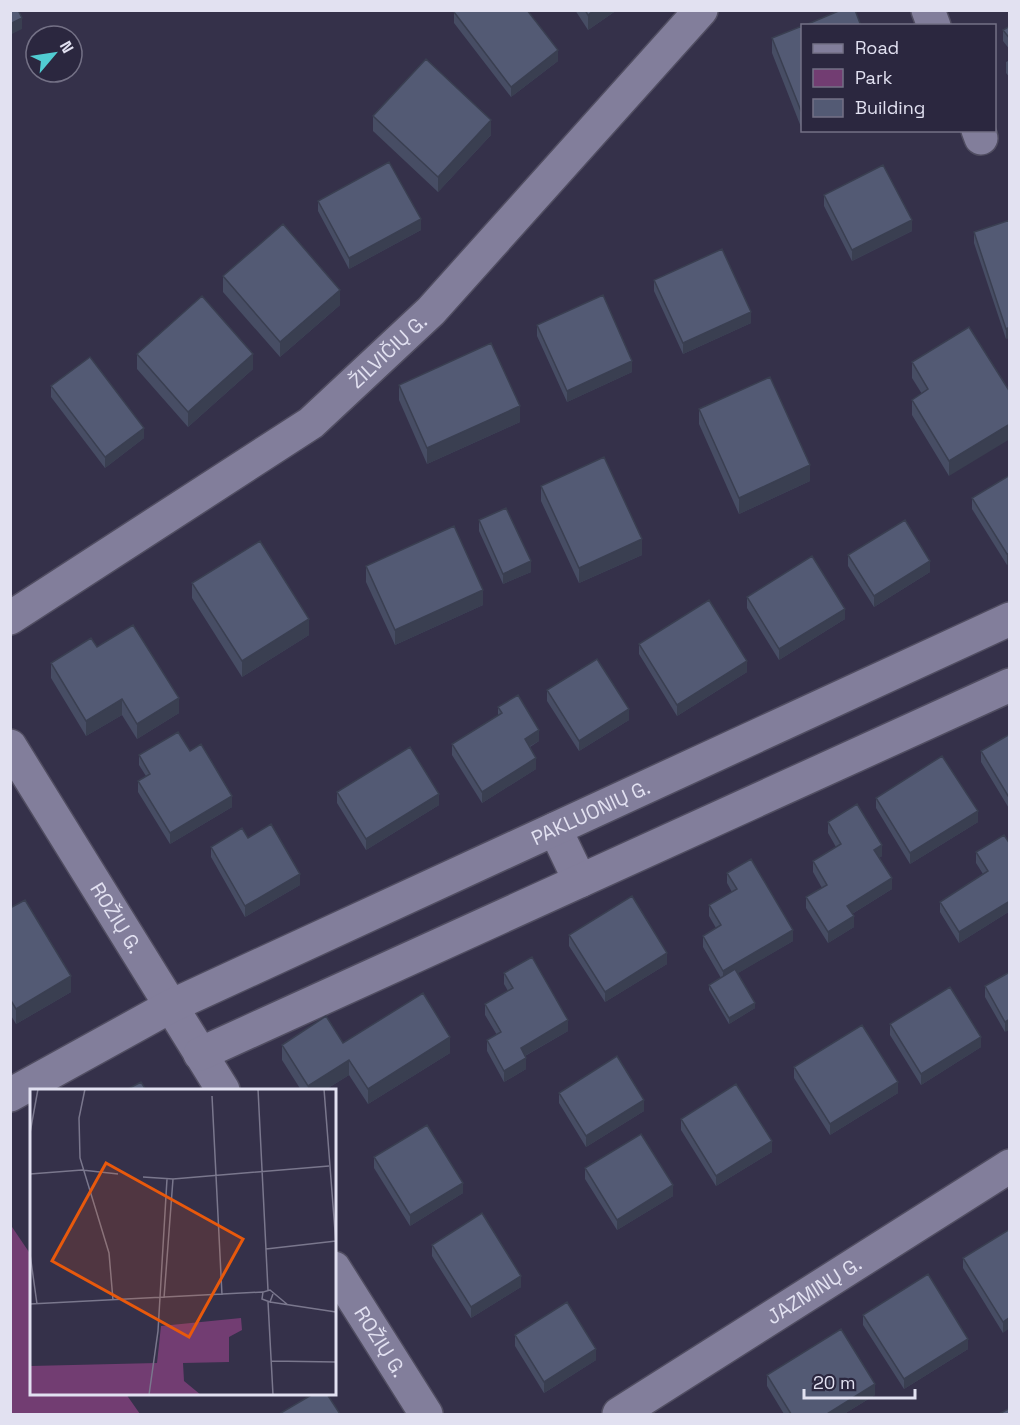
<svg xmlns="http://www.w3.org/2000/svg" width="1020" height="1425" viewBox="0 0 1020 1425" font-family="'Space Grotesk',sans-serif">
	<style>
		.green { fill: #723d72 }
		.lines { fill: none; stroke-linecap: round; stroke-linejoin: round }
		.minor-casing { stroke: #504d61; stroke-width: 36 }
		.minor { stroke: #827e9b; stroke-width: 33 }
		.wall { fill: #474d64 }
		.shaded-wall { fill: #3a3f51 }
		.building { fill: #535a74; stroke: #3a3f51; stroke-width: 1.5 }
		.labels { text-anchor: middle; stroke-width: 5; stroke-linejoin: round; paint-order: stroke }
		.street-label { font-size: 20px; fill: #e2e1f1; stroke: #2b273f }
		.inset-road { fill: none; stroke: #7a778d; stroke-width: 1.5 }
		.view { fill: #e8590c; fill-opacity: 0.15; stroke: #e8590c; stroke-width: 3 }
		.inset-edge { fill: none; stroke: #e2e1f1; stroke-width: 3 }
	</style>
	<rect width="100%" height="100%" fill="#35314a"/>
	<path class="green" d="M10,1224l21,31 1,139h94l14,20h-129z"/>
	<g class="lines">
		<g class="minor-casing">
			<g id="minor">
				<path d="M928,10l6,16"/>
				<path d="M978,130l3,8"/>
				<path id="s1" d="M10,618l301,-195 120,-112 270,-301"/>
				<path id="s2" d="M10,746l213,344"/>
				<path d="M555,829l25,52"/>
				<path d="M200,1054l810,-369"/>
				<path id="s3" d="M10,1095l161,-89 839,-387"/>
				<path id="s4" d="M334,1268l92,146"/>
				<path id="s5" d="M619,1414l391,-248"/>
			</g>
		</g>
		<use href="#minor" class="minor"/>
	</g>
	<path class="wall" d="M575,10h42l-29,20z
		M454,12l104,49 -47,36 -57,-74z
		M802,26l-1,101 -29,-74v-15z
		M1010,26v24l-7,-9v-11z
		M1010,60v18l-4,-5v-11z
		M373,116l118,19 -53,57 -65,-61z
		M824,195l88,36 -60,30 -28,-55z
		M318,201l103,29 -72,39 -31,-58z
		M1010,220l-4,119 -32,-96v-11z
		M223,276l117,29 -60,52 -57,-65z
		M654,280l97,43 -68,31 -29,-63z
		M537,325l95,47 -65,30 -30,-66z
		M969,327l-20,149 -37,-61v-15l10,-6 -10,-16v-16z
		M137,354l116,15 -65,58 -51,-58z
		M399,385l121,37 -93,42 -28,-64z
		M51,386l93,52 -39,30 -54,-71z
		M699,409l111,72 -71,33 -40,-90z
		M1010,475l-3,90 -35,-56v-11z
		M541,486l101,69 -63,28 -38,-82z
		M479,520l52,52 -28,12 -24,-53z
		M848,555l82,17 -56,35 -26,-41z
		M366,566l117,39 -88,40 -29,-63z
		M192,583l117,52 -67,42 -50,-79z
		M747,597l98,22 -66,41 -32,-52z
		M639,644l108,28 -70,44 -38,-62z
		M97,647l82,66 -42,26 -15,-24 -36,21 -35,-58v-15z
		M547,690l82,30 -50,31 -32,-50z
		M498,707l41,34 -9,6 6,22 -54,34 -30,-48v-11l46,-28z
		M1010,734v76l-29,-48v-11z
		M190,751l42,56 -62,37 -32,-52v-11l8,-5 -7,-11v-10z
		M337,792l102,13 -73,45 -29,-47z
		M876,798l102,24 -68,42 -34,-56z
		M828,822l54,34 -3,2 13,31 -40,25 2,13 -26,16 -22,-35v-11l16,-9 -9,-16v-11l23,-14 -8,-14z
		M248,838l52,47 -55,32 -34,-60v-10z
		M1010,844v67l-51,32 -19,-31v-10l43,-28 -7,-11v-11z
		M727,873l66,68 -55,32 17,35 -26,16 -20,-34v-5l12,-7 -18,-31v-11l13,-8 -7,-12v-11l23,-13 -5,-9z
		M10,908l61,84 -55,32 -6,-10z
		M569,935l98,29 -62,38 -36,-56z
		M504,973l64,58 -43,25 1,13 -22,13 -17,-31v-11l10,-5 -12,-20v-11l23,-13 -4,-7z
		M1010,975l-5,57 -20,-35v-11z
		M890,1024l91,23 -60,38 -31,-50z
		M343,1043l107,10 -82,51 -19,-29 -24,15h-24l-19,-30v-15z
		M794,1067l104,26 -68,42 -36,-57z
		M559,1093l85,18 -58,36 -27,-44z
		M681,1119l91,33 -56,34 -35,-56z
		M374,1157l89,36 -53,33 -36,-58z
		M585,1168l88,28 -56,34 -32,-51z
		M1010,1229l-7,104 -40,-65v-10z
		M432,1245l89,42 -50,31 -39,-62z
		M863,1315l105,34 -64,40 -41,-64z
		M515,1335l81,25 -52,33 -29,-47z
		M767,1375l108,20 -31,19h-60l-17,-28z"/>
	<path class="shaded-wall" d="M594,10h23l-29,20v-15z
		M22,18v11l-12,6v-11z
		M558,50v11l-47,36v-10z
		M801,111h1v15l-1,1z
		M491,120v15l-53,57v-15z
		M421,219v11l-72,39v-11z
		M912,220v11l-60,30v-11z
		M340,290v15l-60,52v-15z
		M751,312v11l-68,31v-11z
		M1010,327v11l-4,1v-10z
		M253,354v15l-65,58v-15z
		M632,361v11l-65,30v-11z
		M520,406v16l-93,42v-16z
		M1010,424v15l-61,37v-15z
		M144,428v10l-39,30v-11z
		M810,465v16l-71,33v-16z
		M642,539v16l-63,28v-15z
		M1010,553v11l-3,1v-11z
		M531,561v11l-28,12v-10z
		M930,561v11l-56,35v-11z
		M483,590v15l-88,40v-15z
		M845,609v10l-66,41v-11z
		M309,619v16l-67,42v-16z
		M747,661v11l-70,44v-11z
		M179,698v15l-42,26v-15z
		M122,699v16l-36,21v-15z
		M629,709v11l-50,31v-10z
		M539,730v11l-14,8v-10z
		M536,758v11l-54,34v-11z
		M439,794v11l-73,45v-11z
		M232,796v11l-62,37v-11z
		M978,811v11l-68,42v-11z
		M882,845v11l-8,5v-11z
		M300,874v11l-55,32v-11z
		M892,878v11l-45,28v-11z
		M1010,901v10l-51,32v-11z
		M854,916v11l-26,16v-11z
		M793,930v11l-70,41v-11z
		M667,953v11l-62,38v-10z
		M71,976v16l-55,32v-15z
		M755,1003v5l-26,16v-6z
		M1010,1019v11l-5,2v-10z
		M568,1020v11l-47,27v-10z
		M450,1037v16l-82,51v-15z
		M981,1037v10l-60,38v-11z
		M526,1058v11l-22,13v-11z
		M349,1060v15l-24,15h-17v-4z
		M898,1082v11l-68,42v-11z
		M644,1100v11l-58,36v-11z
		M772,1141v11l-56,34v-10z
		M463,1183v10l-53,33v-11z
		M673,1185v11l-56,34v-10z
		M521,1276v11l-50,31v-11z
		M1010,1317v11l-7,5v-11z
		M968,1339v10l-64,40v-10z
		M596,1349v11l-52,33v-11z
		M875,1384v11l-31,19h-17z"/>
	<path class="building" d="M10,10h8l4,8 -12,6z
		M456,10h71l31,40 -47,37 -57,-75z
		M585,10h9l-6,5z
		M841,10h14l6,16h-58z
		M802,26v85h-1l-29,-73z
		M1010,26v13l-7,-9z
		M426,59l65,61 -53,57 -65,-61z
		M389,162l32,57 -72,39 -31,-57z
		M883,165l29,55 -60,30 -28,-55z
		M1010,220v107l-4,2 -32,-97z
		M283,224l57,66 -60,52 -57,-66z
		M722,249l29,63 -68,31 -29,-63z
		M603,295l29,66 -65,30 -30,-66z
		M202,296l51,58 -65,58 -51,-58z
		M969,327l41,65v32l-61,37 -37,-61 16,-11 -16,-27z
		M491,343l29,63 -93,42 -28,-63z
		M90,357l54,71 -39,29 -54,-71z
		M770,377l40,88 -71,33 -40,-89z
		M604,457l38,82 -63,29 -38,-82z
		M1010,475v78l-3,1 -35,-56z
		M506,508l25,53 -28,13 -24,-54z
		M905,520l25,41 -56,35 -26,-41z
		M454,526l29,64 -88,40 -29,-64z
		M260,541l49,78 -67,42 -50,-78z
		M812,556l33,53 -66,40 -32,-52z
		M709,600l38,61 -70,44 -38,-61z
		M133,625l46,73 -42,26 -15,-25 -36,22 -35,-58 40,-25 6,9z
		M597,659l32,50 -50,32 -32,-51z
		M518,695l21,35 -14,9 11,19 -54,34 -30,-48 50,-31 -4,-6z
		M178,732l12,19 11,-7 31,52 -62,37 -32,-52 12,-7 -11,-19z
		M1010,734v65l-29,-48z
		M410,747l29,47 -73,45 -29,-47z
		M942,756l36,55 -68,42 -34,-55z
		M857,804l25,41 -8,5 18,28 -45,28 7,10 -26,16 -22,-35 21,-12 -14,-24 28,-17 -13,-22z
		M271,824l29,50 -55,32 -34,-59 31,-19 6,10z
		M1004,835l6,9v57l-51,31 -19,-30 48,-31 -12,-19z
		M751,859l42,71 -70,41 -20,-35 18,-11 -12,-20 28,-16 -10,-16z
		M632,896l35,57 -62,39 -36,-57z
		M25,900l46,76 -55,33 -6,-10v-91z
		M532,957l36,63 -47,28 5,10 -22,13 -17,-31 14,-8 -16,-28 28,-16 -9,-15z
		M735,969l20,34 -26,15 -20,-33z
		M1008,973l2,2v44l-5,3 -20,-36z
		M950,987l31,50 -60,37 -31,-50z
		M423,993l27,44 -82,52 -19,-29 -41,26 -26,-41 44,-29 17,27z
		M862,1025l36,57 -68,42 -36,-57z
		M617,1056l27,44 -58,36 -27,-43z
		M141,1082l5,8h-20z
		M736,1084l36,57 -56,35 -35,-57z
		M427,1125l36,58 -53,32 -36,-58z
		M641,1134l32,51 -56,35 -32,-52z
		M482,1213l39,63 -50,31 -39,-62z
		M1010,1229v88l-7,5 -40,-64z
		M928,1274l40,65 -64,40 -41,-64z
		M567,1302l29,47 -52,33 -29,-47z
		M841,1329l34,55 -48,30h-36l-24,-39z
		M313,1394h14l13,20h-61z
		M1010,1408v6h-11z"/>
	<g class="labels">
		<g class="street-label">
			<text dy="7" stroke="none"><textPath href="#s1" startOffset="464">ŽILVIČIŲ G.</textPath></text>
			<text dy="7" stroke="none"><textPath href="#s3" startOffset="646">PAKLUONIŲ G.</textPath></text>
			<text dy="7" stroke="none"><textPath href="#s2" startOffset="202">ROŽIŲ G.</textPath></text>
			<text dy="7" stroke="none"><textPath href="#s5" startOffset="231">JAZMINŲ G.</textPath></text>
			<text dy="7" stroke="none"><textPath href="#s4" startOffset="87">ROŽIŲ G.</textPath></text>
		</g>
	</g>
	<g transform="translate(30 1089)">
		<rect width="306" height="306" fill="#35314a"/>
		<path d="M211,229l1,12 -13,7v25l-46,1 1,18 17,14h-171v-29l127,-3 4,-37z" fill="#723d72"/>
		<path class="inset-road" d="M55,0l-6,29 1,40 29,95 4,47M228,0l10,201M294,0l12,155M182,7l10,199M0,44l8,-44M0,85l52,-4 36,4M113,88l30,2 156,-13M236,160l70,-8M0,165l7,50M243,205l-3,8 -8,-3 1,-7 7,-2 18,15M134,209l9,-119M238,213l5,93M240,213l66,10M0,215l233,-12M241,272l65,1M119,306l9,-64 9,-152"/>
		<path class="view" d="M76,74l137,76 -54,98 -137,-76z"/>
		<rect width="306" height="306" class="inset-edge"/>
	</g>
	<rect width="1020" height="1425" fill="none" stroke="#e2e1f1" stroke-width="24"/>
	<rect x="801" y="24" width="195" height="108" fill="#2b273f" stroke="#747186" stroke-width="1.5"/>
	<rect x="813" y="44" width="30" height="9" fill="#827e9b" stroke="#747186" stroke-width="1.5"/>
	<text x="855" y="54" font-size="18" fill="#e2e1f1">Road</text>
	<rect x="813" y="69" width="30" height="18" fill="#723d72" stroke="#747186" stroke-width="1.5"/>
	<text x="855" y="84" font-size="18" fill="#e2e1f1">Park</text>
	<rect x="813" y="99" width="30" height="18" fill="#535a74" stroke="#747186" stroke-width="1.5"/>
	<text x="855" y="114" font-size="18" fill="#e2e1f1">Building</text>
	<g transform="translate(54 54) rotate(61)"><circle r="28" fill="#2b273f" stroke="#747186" stroke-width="1.5"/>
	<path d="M0-4.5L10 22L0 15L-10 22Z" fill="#51ccd2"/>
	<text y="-9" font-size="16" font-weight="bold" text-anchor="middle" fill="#e2e1f1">N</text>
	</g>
	<path d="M804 1389v9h111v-9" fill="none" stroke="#e2e1f1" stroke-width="3"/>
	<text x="813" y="1389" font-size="18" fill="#e2e1f1" stroke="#2b273f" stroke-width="4.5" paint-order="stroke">20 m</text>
</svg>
